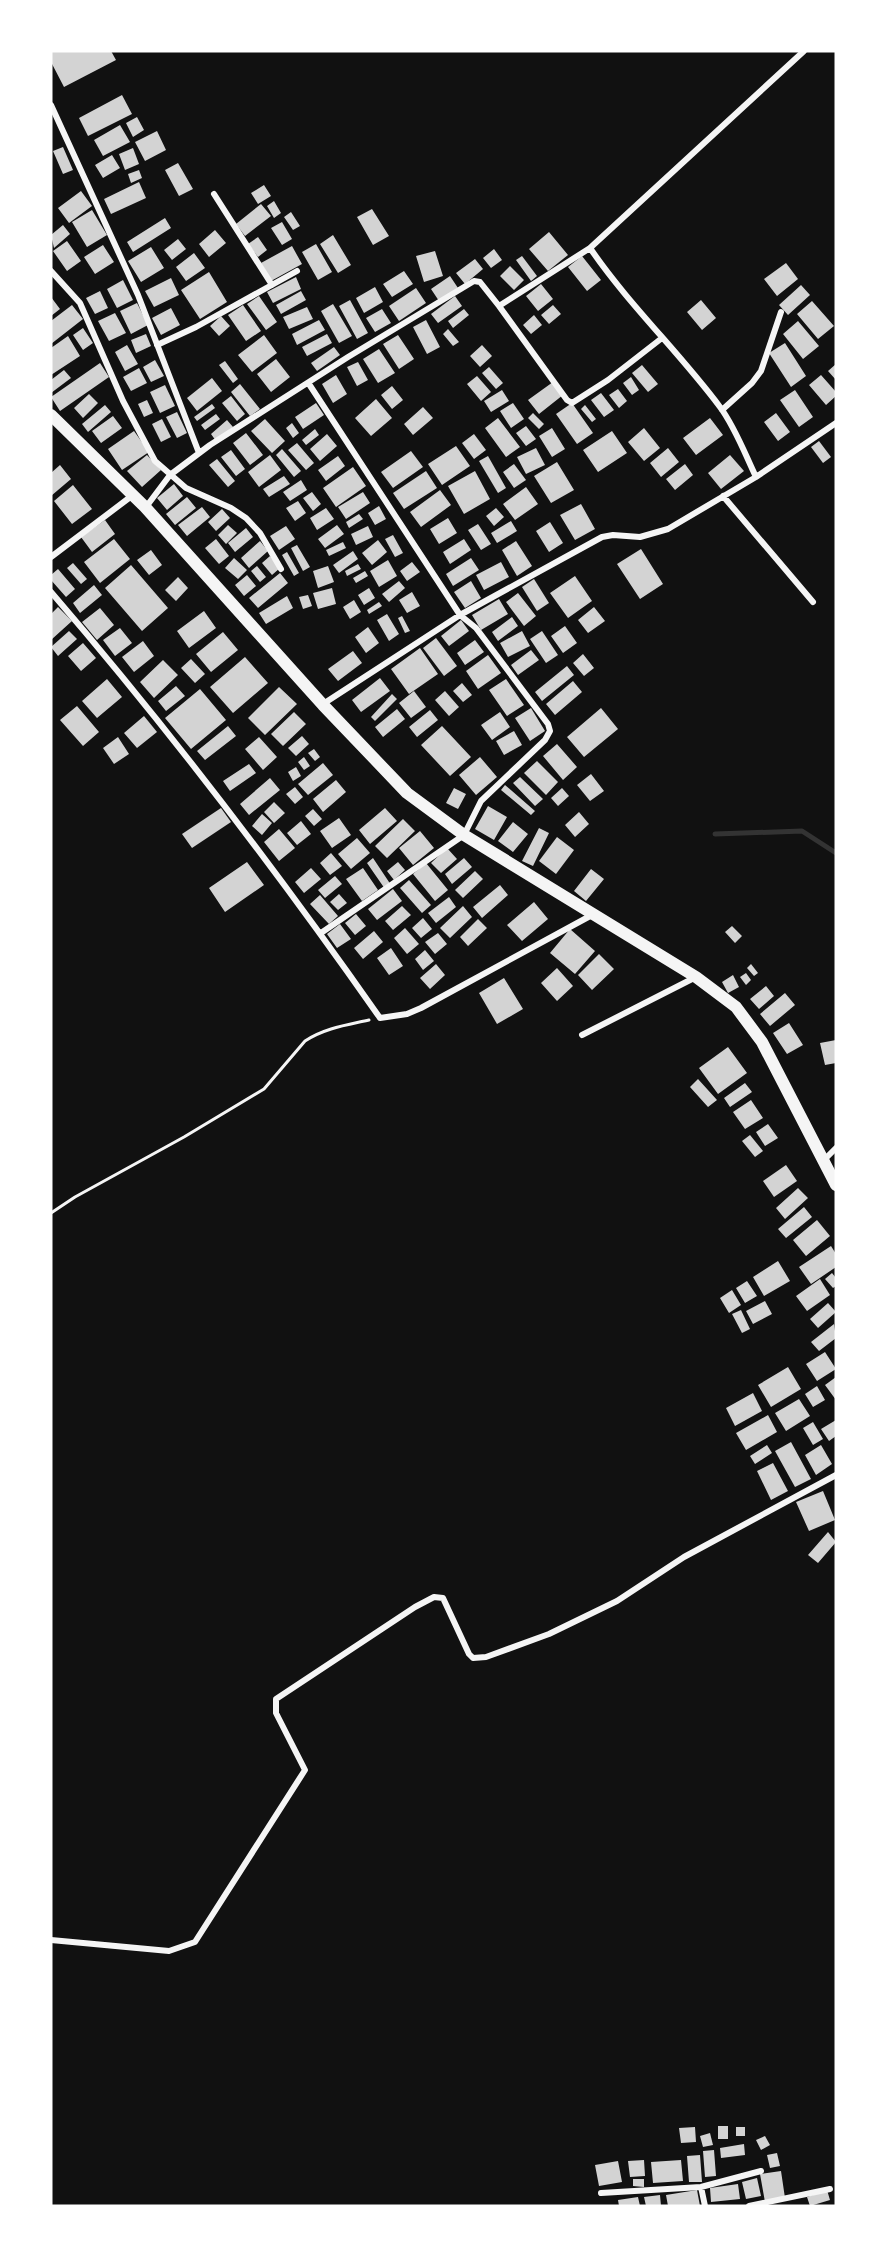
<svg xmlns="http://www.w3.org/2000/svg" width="887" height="2257" viewBox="0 0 887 2257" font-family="Lato,sans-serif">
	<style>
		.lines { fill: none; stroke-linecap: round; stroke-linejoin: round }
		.stream { stroke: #333; stroke-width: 5 }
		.building { fill: #d3d3d3 }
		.path { stroke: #f5f5f5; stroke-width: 3 }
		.minor { stroke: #f5f5f5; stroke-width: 6 }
		.secondary { stroke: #f5f5f5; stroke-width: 12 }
	</style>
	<rect width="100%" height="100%" fill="#111"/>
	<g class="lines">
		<path class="stream" d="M715,834l87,-3 34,22"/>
	</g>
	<path class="building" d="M51,51h60l5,9 -52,27 -13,-25z
		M122,95l10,19 -44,22 -9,-18z
		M137,117l7,13 -11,7 -7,-14z
		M120,125l10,17 -27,14 -9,-16z
		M157,131l9,19 -21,11 -10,-19z
		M63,147l10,23 -10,4 -10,-23z
		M133,148l6,16 -14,6 -6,-16z
		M112,155l8,13 -17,10 -8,-13z
		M178,163l15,26 -14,7 -14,-26z
		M139,170l3,8 -11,5 -3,-9z
		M139,182l7,16 -35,16 -7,-15z
		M264,185l7,11 -13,8 -7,-11z
		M81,191l11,15 -23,17 -11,-15z
		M274,201l7,12 -7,5 -7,-12z
		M261,204l10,12 -26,20 -9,-12z
		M372,209l17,27 -16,9 -16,-28z
		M92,210l15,25 -20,12 -15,-25z
		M291,212l9,14 -7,4 -9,-13z
		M165,218l6,10 -38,24 -6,-10z
		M282,222l10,17 -10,6 -11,-17z
		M63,225l7,9 -16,14 -3,-13z
		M215,230l11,13 -17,14 -10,-13z
		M549,232l19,23 -20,16 -19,-22z
		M333,235l18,30 -13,8 -18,-29z
		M258,237l9,13 -9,7 -10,-13z
		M178,239l8,10 -14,11 -8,-10z
		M67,241l14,20 -14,10 -14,-20z
		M316,244l16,28 -14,8 -16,-28z
		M103,245l11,17 -19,12 -11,-17z
		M292,246l10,18 -31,17 -10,-18z
		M151,247l13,21 -23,14 -13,-21z
		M494,249l8,11 -11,8 -8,-10z
		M435,251l8,25 -19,6 -8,-26z
		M194,253l11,15 -19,13 -10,-14z
		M522,256l15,20 -6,5 -15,-21z
		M582,256l19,24 -14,11 -19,-24z
		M475,259l8,10 -18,15 -9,-11z
		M786,263l12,16 -21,17 -13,-17z
		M510,266l14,14 -10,10 -14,-14z
		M404,271l9,13 -21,13 -9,-13z
		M209,272l18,30 -27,17 -19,-29z
		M450,276l8,12 -19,13 -8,-12z
		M296,277l5,12 -28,14 -6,-11z
		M171,278l8,17 -25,12 -9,-16z
		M123,280l10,20 -16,8 -10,-19z
		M541,284l12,15 -15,12 -12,-15z
		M801,285l9,10 -22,20 -9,-10z
		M375,287l8,15 -19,11 -8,-15z
		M416,288l10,15 -27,18 -10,-15z
		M100,291l8,17 -13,6 -9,-16z
		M301,291l5,9 -25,14 -5,-9z
		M259,296l18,26 -11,8 -19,-26z
		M455,296l7,10 -24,17 -7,-9z
		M51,297l9,12 -9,7z
		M350,300l18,33 -11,6 -18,-33z
		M701,300l15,18 -14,12 -15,-18z
		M812,301l22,25 -16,13 -21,-25z
		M137,303l11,22 -17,9 -11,-23z
		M333,304l19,32 -13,7 -18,-32z
		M72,305l11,14 -32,25v-23z
		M243,305l18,26 -15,10 -18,-26z
		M553,305l8,9 -12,10 -8,-9z
		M307,307l6,12 -24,10 -6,-12z
		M171,308l9,17 -19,10 -9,-17z
		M382,309l9,14 -16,9 -9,-14z
		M464,309l5,6 -16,13 -5,-7z
		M115,313l11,20 -17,8 -11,-20z
		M534,315l8,10 -11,9 -8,-9z
		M221,316l9,10 -11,10 -9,-10z
		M319,320l6,10 -28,15 -5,-11z
		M426,320l14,27 -13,7 -14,-27z
		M798,321l21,25 -16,13 -20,-25z
		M83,328l10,15 -10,7 -10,-15z
		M448,329l11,13 -6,4 -10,-12z
		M146,334l5,12 -15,7 -5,-13z
		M327,334l5,9 -25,13 -5,-9z
		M264,335l13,18 -25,19 -14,-17z
		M398,335l16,24 -15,10 -16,-25z
		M68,336l12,20 -29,19v-27z
		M785,343l21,33 -15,11 -22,-34z
		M127,345l11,19 -13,7 -10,-19z
		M482,345l10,11 -12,11 -10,-11z
		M334,347l6,8 -23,16 -6,-8z
		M379,349l16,24 -17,10 -15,-24z
		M276,359l14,18 -19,15 -14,-18z
		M155,360l9,16 -13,6 -8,-15z
		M225,361l13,18 -5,4 -14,-18z
		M358,362l10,18 -11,6 -10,-19z
		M100,363l9,14 -49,34 -9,-14z
		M836,364v16l-8,-9z
		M642,365l16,19 -10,8 -16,-19z
		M489,367l14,16 -7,6 -14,-16z
		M139,368l8,15 -16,8 -8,-14z
		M64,370l7,8 -20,15v-13z
		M336,375l11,19 -14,9 -11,-19z
		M821,375l15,17v4l-10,9 -17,-20z
		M477,376l14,16 -10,9 -14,-17z
		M631,377l8,13 -7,5 -9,-12z
		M212,378l10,13 -25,20 -10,-13z
		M553,382l10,13 -24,19 -11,-14z
		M240,384l20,25 -10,7 -19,-24z
		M165,385l10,21 -15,7 -10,-21z
		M392,386l11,14 -11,9 -11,-14z
		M618,389l9,12 -8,7 -10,-13z
		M502,390l7,11 -18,11 -7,-11z
		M795,390l18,27 -14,10 -19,-27z
		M601,393l13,17 -10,7 -13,-17z
		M89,394l9,9 -15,15 -9,-10z
		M231,396l14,18 -8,7 -15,-18z
		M376,399l16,19 -21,18 -16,-18z
		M147,400l6,13 -9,4 -6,-13z
		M316,403l8,12 -21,14 -8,-12z
		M513,403l11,16 -13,9 -11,-17z
		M572,403l21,30 -16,11 -21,-30z
		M212,404l3,4 -18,13 -3,-4z
		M105,405l6,7 -23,20 -6,-8z
		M585,405l11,14 -4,3 -11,-13z
		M423,407l10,11 -20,17 -9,-11z
		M177,412l10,21 -10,5 -11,-21z
		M533,413l11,11 -5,5 -11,-11z
		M776,413l14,19 -12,9 -14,-19z
		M216,414l4,5 -15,11 -4,-5z
		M113,416l9,12 -21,15 -9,-12z
		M498,418l22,29 -14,10 -21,-29z
		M710,418l13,17 -27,20 -13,-17z
		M162,419l9,18 -10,5 -9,-18z
		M265,419l20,22 -13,12 -21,-22z
		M227,420l6,7 -17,14 -5,-7z
		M292,423l7,10 -6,5 -7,-10z
		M526,426l10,13 -10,7 -10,-13z
		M552,428l13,21 -13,8 -13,-21z
		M644,428l16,20 -16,13 -16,-19z
		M315,429l4,6 -13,10 -4,-5z
		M134,431l15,21 -27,18 -14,-21z
		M612,431l15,22 -29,19 -15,-22z
		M246,433l17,22 -13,10 -17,-22z
		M327,434l10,12 -17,15 -10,-12z
		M474,434l12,16 -12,9 -12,-16z
		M819,441l12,16 -8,6 -12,-16z
		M297,443l17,20 -8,7 -18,-20z
		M456,446l14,20 -28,19 -14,-21z
		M536,448l9,17 -19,9 -9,-17z
		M668,448l11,14 -18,15 -11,-14z
		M282,449l19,22 -7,6 -18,-22z
		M231,450l14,19 -9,7 -15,-19z
		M411,451l12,16 -30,21 -12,-16z
		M147,455l14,15 -19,17 -15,-16z
		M270,455l11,15 -22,17 -11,-15z
		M730,455l14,16 -23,18 -13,-16z
		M338,456l7,10 -19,15 -8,-11z
		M488,456l18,32 -8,5 -19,-32z
		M217,459l18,22 -7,6 -19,-22z
		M557,462l17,28 -23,13 -17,-27z
		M514,464l12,16 -12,8 -11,-16z
		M685,464l8,11 -18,15 -9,-11z
		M60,465l11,14 -20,17v-23z
		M353,467l13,19 -30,21 -13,-19z
		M426,471l11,17 -33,21 -11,-16z
		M475,471l15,28 -26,15 -16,-28z
		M284,476l6,8 -21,13 -6,-8z
		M301,480l6,10 -17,11 -7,-9z
		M174,484l9,12 -16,14 -10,-12z
		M73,485l19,24 -20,15 -18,-23z
		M526,487l12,17 -23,16 -12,-16z
		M440,490l11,15 -30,22 -11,-15z
		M312,492l9,12 -8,7 -10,-13z
		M363,492l7,11 -24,16 -8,-12z
		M187,497l9,11 -21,17 -9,-11z
		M298,501l8,12 -11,8 -9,-13z
		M581,504l14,25 -20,11 -15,-25z
		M379,506l7,13 -11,6 -7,-12z
		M202,507l8,10 -23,19 -9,-11z
		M326,508l8,11 -17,11 -7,-12z
		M496,508l8,9 -10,9 -8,-10z
		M222,509l8,9 -14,13 -8,-9z
		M359,514l4,5 -14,9 -3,-6z
		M448,518l9,15 -18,11 -9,-15z
		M105,520l10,14 -23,18 -11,-15z
		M511,521l6,10 -20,12 -6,-10z
		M550,522l13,21 -14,9 -13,-21z
		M478,524l13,20 -10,6 -13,-20z
		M228,525l9,8 -11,11 -8,-9z
		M337,525l7,9 -19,14 -7,-9z
		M286,526l9,13 -16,11 -9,-14z
		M368,526l5,11 -17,8 -5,-11z
		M246,528l7,9 -18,15 -7,-9z
		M393,535l10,18 -8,4 -10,-18z
		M114,539l16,20 -30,24 -16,-21z
		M216,539l13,17 -10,8 -14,-16z
		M464,539l7,11 -21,14 -7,-12z
		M378,540l9,12 -15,13 -10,-12z
		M260,541l8,10 -19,17 -8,-10z
		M516,541l16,25 -15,10 -15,-26z
		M343,542l3,6 -17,8 -3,-6z
		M297,545l13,22 -7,4 -12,-23z
		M641,549l22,35 -23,15 -23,-35z
		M151,550l11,15 -13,10 -12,-15z
		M353,551l5,8 -19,14 -6,-8z
		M287,552l12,21 -5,3 -12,-21z
		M270,556l10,12 -8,7 -10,-12z
		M234,558l13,12 -9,9 -13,-11z
		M471,558l8,12 -26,16 -7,-12z
		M388,560l9,16 -18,11 -9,-16z
		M412,562l8,10 -13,9 -7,-10z
		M501,562l8,15 -25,13 -8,-15z
		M73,563l14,16 -6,5 -14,-16z
		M358,564l3,5 -14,7 -2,-5z
		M131,565l37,43 -26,23 -37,-43z
		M257,566l9,11 -6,5 -9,-11z
		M328,566l6,16 -16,6 -5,-17z
		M58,569l17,20 -9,8 -15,-17v-5z
		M365,571l3,5 -12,7 -3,-5z
		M280,573l8,10 -30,25 -9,-10z
		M247,575l9,11 -12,10 -9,-11z
		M575,576l17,25 -24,17 -18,-25z
		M178,577l10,11 -12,13 -11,-11z
		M534,579l15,24 -12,8 -15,-24z
		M399,581l6,7 -16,14 -7,-8z
		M471,581l10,17 -16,10 -11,-16z
		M94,585l8,10 -22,18 -7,-10z
		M332,588l4,16 -18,5 -5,-16z
		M369,588l6,10 -11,7 -6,-10z
		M412,592l8,14 -13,7 -8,-13z
		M518,593l18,23 -12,10 -18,-24z
		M308,595l4,11 -9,3 -4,-12z
		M287,596l6,12 -27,16 -7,-11z
		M499,599l9,15 -27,16 -9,-15z
		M354,600l7,12 -11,7 -7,-12z
		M379,602l3,4 -13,8 -2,-4z
		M58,607l14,14 -21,19v-26z
		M594,607l11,14 -17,12 -10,-13z
		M100,608l14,17 -17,15 -15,-18z
		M204,611l12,17 -27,20 -12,-17z
		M387,614l12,20 -10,7 -12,-21z
		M402,616l8,15 -5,2 -7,-15z
		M512,617l6,9 -20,15 -6,-9z
		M461,620l8,11 -20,15 -8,-10z
		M565,626l12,17 -14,10 -12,-17z
		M368,627l11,16 -13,10 -11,-16z
		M120,628l12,15 -17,13 -12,-16z
		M69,631l8,8 -19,17 -7,-9z
		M522,631l8,15 -22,11 -8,-14z
		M542,631l16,24 -12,8 -16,-24z
		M223,632l15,18 -27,22 -15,-18z
		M436,638l21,28 -13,10 -21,-28z
		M475,640l9,12 -19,13 -8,-12z
		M143,641l11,15 -20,16 -12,-15z
		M83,643l13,15 -15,13 -13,-15z
		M420,648l18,26 -29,20 -18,-25z
		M531,650l8,10 -21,15 -7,-10z
		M353,651l9,12 -24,18 -10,-12z
		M583,654l11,14 -10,8 -11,-13z
		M488,655l13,18 -23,16 -12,-18z
		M245,657l23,26 -35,30 -23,-26z
		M191,659l14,15 -10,9 -14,-15z
		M163,660l15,15 -24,23 -14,-16z
		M567,666l7,9 -32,26 -7,-9z
		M380,678l10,13 -29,21 -9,-12z
		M107,679l15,18 -25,21 -15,-17z
		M506,679l18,26 -17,11 -18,-26z
		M573,681l9,11 -27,23 -9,-11z
		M462,683l10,12 -9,7 -10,-11z
		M176,686l9,10 -19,15 -8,-10z
		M279,687l18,17 -32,31 -17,-17z
		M200,689l26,31 -35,29 -26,-31z
		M414,691l12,16 -15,11 -12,-15z
		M445,691l14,16 -10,9 -14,-16z
		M392,694l5,5 -22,22 -4,-4z
		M77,706l22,26 -16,14 -23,-26z
		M531,708l14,23 -15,10 -15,-23z
		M601,708l17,21 -34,28 -17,-20z
		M397,709l8,10 -22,18 -8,-10z
		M430,710l8,10 -21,17 -8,-10z
		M294,712l12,12 -23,22 -12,-12z
		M500,712l10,15 -18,13 -11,-15z
		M144,716l13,16 -20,16 -13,-15z
		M228,726l8,10 -31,24 -8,-9z
		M442,726l29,31 -21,19 -29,-31z
		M514,731l8,14 -18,10 -8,-14z
		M302,736l7,8 -13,12 -8,-8z
		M118,737l11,17 -15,10 -11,-16z
		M259,737l18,20 -14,13 -18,-21z
		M557,744l20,23 -14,13 -20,-24z
		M314,749l6,8 -5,4 -7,-8z
		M304,757l6,9 -6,4 -6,-8z
		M480,757l17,20 -21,18 -17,-20z
		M537,761l21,21 -12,13 -22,-22z
		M323,763l10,12 -25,20 -10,-11z
		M249,764l7,9 -26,18 -7,-10z
		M296,767l5,9 -8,5 -5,-9z
		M591,774l13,17 -14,10 -13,-16z
		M520,777l23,22 -8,7 -22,-23z
		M270,778l10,12 -31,25 -9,-11z
		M336,780l10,12 -23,20 -10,-13z
		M505,785l30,26 -4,4 -30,-25z
		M295,787l8,10 -8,7 -9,-10z
		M454,788l12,6 -8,15 -12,-6z
		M562,788l7,8 -11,10 -7,-8z
		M274,802l11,11 -11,10 -10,-11z
		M488,806l19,11 -13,23 -19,-11z
		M221,808l10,14 -39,26 -10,-14z
		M385,808l12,13 -27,23 -11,-14z
		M313,809l9,10 -8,7 -9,-10z
		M579,812l10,12 -14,13 -10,-12z
		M262,814l10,9 -10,12 -10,-9z
		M339,818l12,17 -19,13 -12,-17z
		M403,819l12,12 -28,27 -12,-12z
		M301,821l10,13 -14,11 -10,-12z
		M513,822l15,12 -15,18 -15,-11z
		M539,828l10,5 -16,33 -11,-5z
		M279,829l16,19 -16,13 -15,-19z
		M420,831l14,17 -21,17 -14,-17z
		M557,837l17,13 -18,24 -17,-13z
		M357,838l13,15 -19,16 -13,-15z
		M447,848l10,11 -16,14 -10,-10z
		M331,853l11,13 -12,9 -10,-12z
		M373,858l18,27 -6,4 -18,-26z
		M464,858l8,9 -20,17 -7,-10z
		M247,862l17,23 -39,27 -16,-24z
		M398,862l7,8 -11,10 -7,-9z
		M426,863l22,27 -13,11 -22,-27z
		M311,868l10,11 -17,14 -9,-11z
		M363,868l15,22 -16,11 -16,-22z
		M591,869l13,10 -18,22 -12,-10z
		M475,871l8,8 -20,19 -8,-8z
		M335,876l7,8 -17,14 -7,-8z
		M409,880l22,25 -9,8 -22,-25z
		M500,885l8,10 -26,23 -9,-11z
		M393,889l9,12 -25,19 -9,-11z
		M339,894l8,9 -9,7 -8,-8z
		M320,895l18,21 -9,8 -19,-20z
		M449,897l7,10 -20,16 -8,-10z
		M534,902l14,17 -26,22 -15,-16z
		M402,906l9,9 -18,15 -8,-9z
		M463,906l9,11 -22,21 -10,-10z
		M356,914l10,12 -11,9 -10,-12z
		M423,918l9,11 -11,9 -9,-10z
		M478,919l9,9 -19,18 -8,-9z
		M340,924l11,15 -14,9 -10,-14z
		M732,926l10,10 -7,7 -10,-11z
		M405,928l14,16 -12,10 -13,-16z
		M570,929l25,22 -20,23 -25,-21z
		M374,931l9,11 -20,17 -9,-11z
		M438,933l9,11 -12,10 -10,-12z
		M391,948l12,18 -14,9 -12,-17z
		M425,950l9,11 -11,9 -8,-11z
		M599,954l15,15 -22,21 -14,-15z
		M436,964l9,11 -15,14 -10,-11z
		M751,964l7,9 -4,3 -7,-8z
		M557,968l16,18 -16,15 -16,-18z
		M746,973l5,7 -5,5 -6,-8z
		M733,975l6,12 -11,6 -6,-11z
		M504,978l19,31 -26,15 -18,-31z
		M766,986l8,10 -15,13 -9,-10z
		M785,993l10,12 -25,21 -10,-12z
		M789,1023l14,22 -16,9 -14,-21z
		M836,1040v23l-11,2 -5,-22z
		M728,1047l19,26 -29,21 -19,-26z
		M698,1079l19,21 -9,7 -18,-20z
		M745,1083l7,9 -22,15 -6,-9z
		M751,1100l12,18 -18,11 -12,-17z
		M768,1124l10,14 -13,8 -9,-14z
		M750,1135l13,16 -8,6 -13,-16z
		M786,1165l11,16 -23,16 -11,-16z
		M798,1188l10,10 -23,21 -9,-11z
		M804,1207l8,10 -26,21 -8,-9z
		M817,1220l13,16 -24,20 -13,-16z
		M831,1246l5,8v13l-25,17 -12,-17z
		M778,1261l12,20 -26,15 -11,-19z
		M832,1273l4,5v8l-3,2 -8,-9z
		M820,1279l10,16 -23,16 -11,-15z
		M747,1281l10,15 -12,7 -9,-15z
		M732,1290l9,15 -12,8 -9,-15z
		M765,1301l7,13 -19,10 -7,-13z
		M828,1303l8,9 -18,16 -8,-9z
		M741,1310l9,19 -8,4 -10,-19z
		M834,1324l2,14 -17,13 -8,-9z
		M825,1352l11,17 -19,12 -11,-17z
		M788,1367l13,22 -30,18 -13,-22z
		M836,1377v23l-11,-15z
		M817,1386l8,14 -12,7 -8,-13z
		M753,1393l9,18 -27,15 -9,-18z
		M799,1399l11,17 -24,15 -11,-18z
		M768,1415l9,17 -31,18 -10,-17z
		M836,1420v16l-7,5 -8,-12z
		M813,1422l10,17 -10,6 -10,-17z
		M791,1442l20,37 -16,8 -20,-36z
		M767,1445l5,8 -17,11 -5,-8z
		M821,1445l11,19 -16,11 -11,-20z
		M773,1463l15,28 -17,9 -14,-29z
		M823,1491l12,29 -26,11 -13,-29z
		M828,1532l8,10 -18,21 -10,-8z
		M718,2126h10v13h-10z
		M695,2127l1,15 -15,1 -2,-15z
		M736,2127h9v9h-9z
		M710,2133l3,12 -10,2 -3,-11z
		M765,2136l5,9 -9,5 -5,-10z
		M744,2144l1,11 -24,3 -1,-10z
		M714,2150l2,26 -11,1 -2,-26z
		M777,2153l3,13 -10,2 -3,-13z
		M700,2155l2,27h-13l-2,-26z
		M644,2160l1,16 -15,1 -2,-16z
		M681,2160l2,21 -30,2 -2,-21z
		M618,2161l4,21 -23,4 -4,-21z
		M781,2171l4,27 -20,4 -5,-28z
		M757,2178l4,18 -15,3 -4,-17z
		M633,2179h11v8l-11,-1z
		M738,2184l2,15 -29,3 -1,-14z
		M697,2190l3,16h-32l-2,-11z
		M827,2190l3,10 -20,6 -3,-9z
		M660,2195l1,11h-15l-2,-9z
		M638,2197l2,9h-21l-1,-6z"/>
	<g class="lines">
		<path class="path" d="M51,1213l24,-16 109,-60 80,-48 41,-48c20,-13 42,-16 64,-21"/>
		<path class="minor" d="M51,105l87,190 61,158
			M214,194l58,91
			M51,271l29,32 43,98 32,60 31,27 45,20 15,10 14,15 21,36
			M499,306l68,94 5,3 36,-23 54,-42
			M157,345l39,-18 101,-56
			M309,384l151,231 16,13 72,96 2,7 -5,9 -64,61 -17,34 -143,98
			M722,410l30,-27 9,-12 20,-59
			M756,477c-11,-23 -21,-50 -36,-70 -41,-55 -91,-102 -130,-159l214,-197
			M723,496l90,106
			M146,507l24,-32 40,-30 138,-88 126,-76 6,1 19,24 91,-58
			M51,557l82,-62
			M51,592c117,136 226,279 329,426l27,-4 14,-6 171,-93
			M323,704l137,-89 142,-78 11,-2 27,2 28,-8 88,-52 80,-54
			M582,1035l114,-58
			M823,1161l13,-13
			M51,1940l118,11 26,-9 110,-172 -29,-57v-14l139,-92 19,-10 9,1 26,56 4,4 13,-1 63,-23 68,-33 67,-44 152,-82
			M701,2187l4,19
			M601,2193l100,-6 60,-16
			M749,2206l81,-17"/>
		<path class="secondary" d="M51,415l94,92 178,198 84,88 57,42 232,142 40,30 26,35 74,143"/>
	</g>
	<rect width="887" height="2257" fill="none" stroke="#ffffff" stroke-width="105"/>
</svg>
